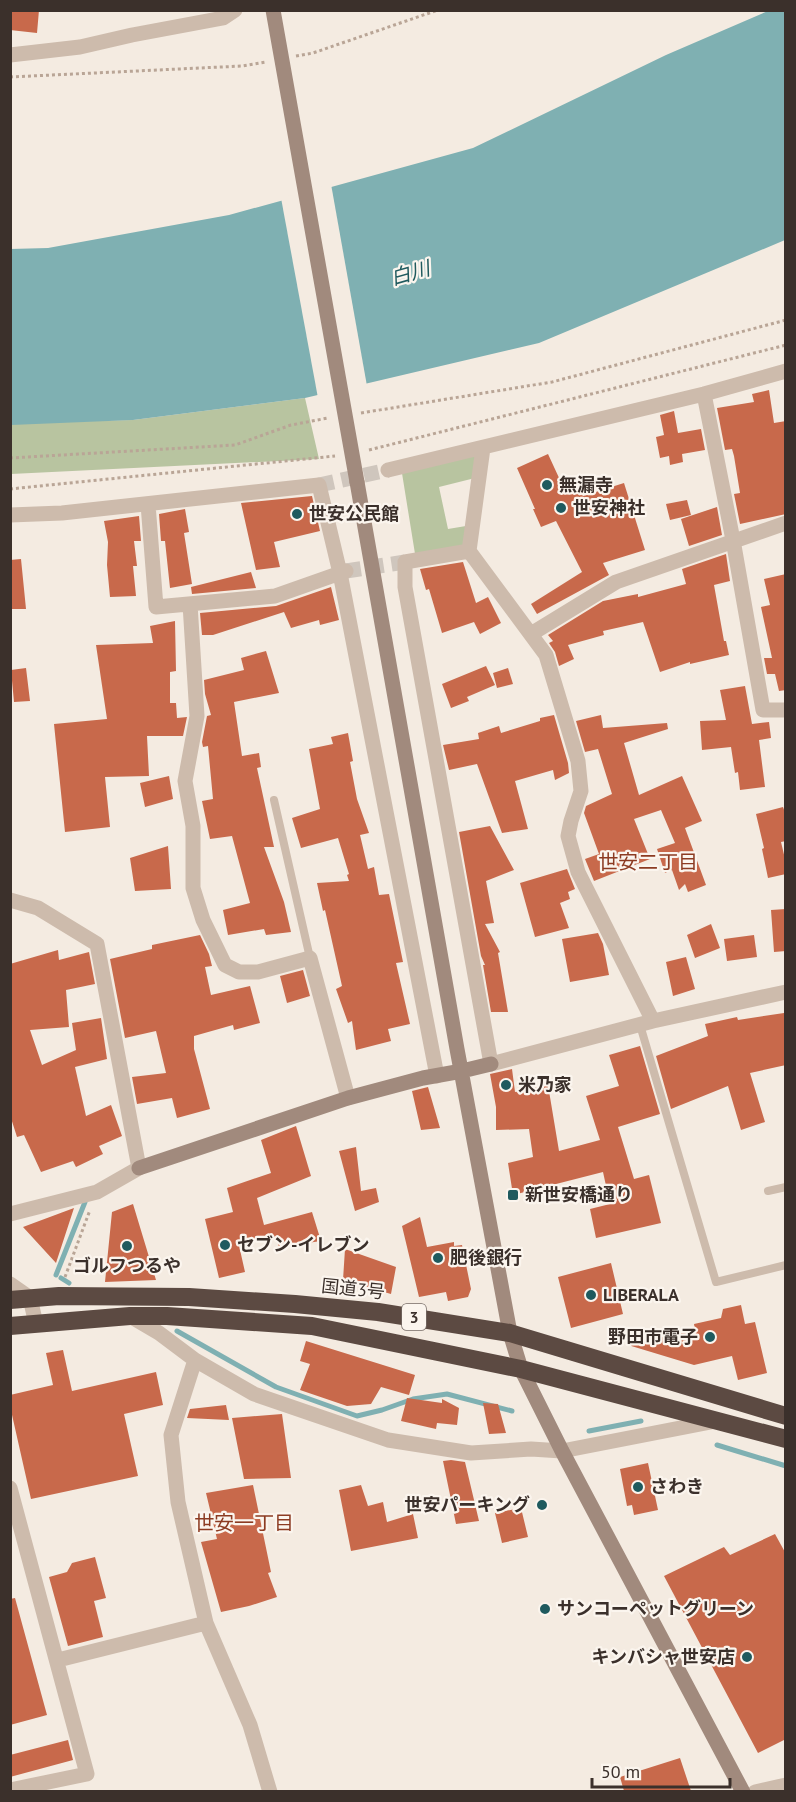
<svg xmlns="http://www.w3.org/2000/svg" width="796" height="1802" viewBox="0 0 796 1802" font-family="'PT Sans','Noto Sans JP',sans-serif">
	<style>
		.green { fill: #b8c4a0 }
		.water { fill: #7fb0b2 }
		.pier { fill: #f4ebe1 }
		.lines { fill: none; stroke-linecap: round; stroke-linejoin: round }
		.stream { stroke: #7fb0b2; stroke-width: 5 }
		.building { fill: #c8694b }
		.street-tunnel { stroke: #cfc6bd; stroke-width: 15; stroke-dasharray: 15 8; stroke-linecap: butt }
		.path { stroke: #b9a596; stroke-width: 3; stroke-dasharray: 3 3; stroke-linecap: butt }
		.lane { stroke: #cdbbac; stroke-width: 8 }
		.street { stroke: #cdbbac; stroke-width: 15 }
		.secondary { stroke: #a18a7d; stroke-width: 15 }
		.highway { stroke: #5c4a42; stroke-width: 18 }
		.secondary-bridge { stroke: #a18a7d; stroke-width: 15 }
		.poi-dot { fill: #1f5a5e; stroke: #fbf5ee; stroke-width: 2 }
		.labels { text-anchor: middle; stroke-width: 4.5; stroke-linejoin: round; paint-order: stroke }
		.shield { fill: #fbf5ee; stroke: #756b66; stroke-width: 1.5 }
		.shield-label { font-size: 16px; font-weight: bold; fill: #3b302b }
		.poi-label { font-size: 18px; font-weight: bold; fill: #3b302b; stroke: #fbf5ee; text-anchor: start }
		.street-label { font-size: 18px; fill: #3b302b; stroke: #fbf5ee }
		.water-label { font-size: 20px; font-style: italic; fill: #1f5a5e; stroke: #fbf5ee }
		.neighbourhood-label { font-size: 20px; fill: #8c3b22; stroke: #fbf5ee }
	</style>
	<rect width="100%" height="100%" fill="#f4ebe1"/>
	<path class="green" d="M305,398l14,61 -308,15 -1,-51 123,-3z
		M483,448l-4,29 -40,10 9,42 24,-4 -3,26 -53,9 -15,-93z"/>
	<path class="water" d="M768,11h17v229l-246,103 -234,55 -172,22 -122,5 -1,-176 38,-1 181,-33 244,-67 193,-93z"/>
	<path class="pier" d="M331,184l36,202 -49,12 -37,-200z"/>
	<g class="lines">
		<path class="stream" d="M56,1275l29,-73
			M61,1278l8,5
			M177,1331l99,56 81,29 25,-6 31,-11 34,-5 65,17
			M589,1431l52,-10
			M717,1445l69,21"/>
	</g>
	<path class="building" d="M10,10h29l-2,23 -27,-3z
		M769,390l5,33 12,-2v93l-46,10 -6,-30 6,-1 -6,-37 -2,-7 -7,1 -8,-42 37,-6 -2,-8z
		M674,411l4,22 23,-4 4,21 -23,4 1,8 -13,3 -1,-9 -9,2 -4,-21 8,-2 -4,-20z
		M548,454l12,26 6,-3 7,15 7,-3 3,7 41,-13 21,67 -42,13 6,12 -72,39 -6,-10 51,-32 -26,-51 -15,6 -8,-18h2l-18,-41z
		M312,496l8,35 -46,11 6,25 -24,3 -15,-67z
		M687,500l4,15 -21,5 -4,-16z
		M717,507l5,28 -33,11 -8,-27z
		M185,509l4,23 -5,1 8,51 -22,4 -5,-47h-4l-2,-27z
		M139,516l2,25h-7l3,25h-4l3,30 -26,1 -3,-32 1,-23 -4,-21z
		M726,554l4,27 -16,4 10,56h2l3,14 -39,9v-2l-30,10 -17,-50 -40,9 1,4 -36,10 6,14 -15,7 -4,-14 -6,-9 4,-2 -5,-6 55,-34 35,-7v3l48,-13 -4,-15z
		M21,559l5,50h-16v-49z
		M463,562l13,41 12,-6 13,26 -21,11 -6,-12 -32,11 -13,-44 -3,1 -6,-21z
		M251,572l5,16 -64,6 -1,-7z
		M786,574v116l-7,1 -4,-17h-8l-3,-16h8l-11,-51 9,-2 -6,-26z
		M331,587l8,33 -19,5 -1,-5 -28,8 -7,-16 -71,23h-11l-2,-22 76,-7z
		M175,621l1,50 -6,1v31h6l1,15 10,-1 -4,19h-36l2,40 -44,1 5,50 -45,5 -11,-108 53,-5 -11,-74 57,-2 -3,-17z
		M266,651l13,42 -45,9 8,54 17,-3 2,14 -4,1 17,79h-10l20,55 7,30 -25,3 -2,-6 -36,6 -5,-25 27,-7 -18,-67 -22,3 -8,-38 11,-2 -5,-53 -5,1 -1,-5 5,-26 4,-1 -6,-21 -1,-14 40,-10 -3,-12z
		M486,666l9,19 -28,12 2,4 -18,7 -9,-24z
		M26,668l4,33 -16,1 -3,-32z
		M508,668l5,16 -16,4 -4,-15z
		M745,686l7,38 17,-2 2,16 -12,2 6,47 -25,3 -2,-18 -3,1 -4,-26 -29,3 -2,-29 26,-1 -6,-30z
		M554,715l14,48 1,10 -14,7 -2,-10 -38,11 13,48 -26,4 -25,-69 -28,6 -6,-25 36,-6 -1,-6 21,-7 2,7 39,-12v-3z
		M601,715l2,13 64,-5 1,6 -44,14 15,52 43,-19 20,45 -17,7 21,57 -18,7 -3,-8 -6,6 -7,-20 -7,3 -8,-24 18,-6 -14,-33 -27,9 16,40 -56,22 -9,-22 14,-5 -15,-41 2,-7 26,-12 -14,-45 -13,3 -9,-31z
		M348,733l5,28 -3,1 7,37 12,34 -9,2 8,34 6,-2 5,28 10,-1 14,68 -7,1 14,61 -22,5 3,12 -35,9 -4,-29 -4,2 -12,-34 6,-3 -17,-76 -2,1 -6,-28 32,-2 -2,-6 2,-1 -11,-36 -37,10 -9,-30 28,-9 -11,-60 24,-5 -2,-7z
		M169,776l4,23 -28,8 -5,-24z
		M783,807l3,8v26l-5,1 5,21v11l-18,4 -6,-29 2,-1 -8,-34z
		M490,826l24,44 -28,11 8,42 -9,1 15,28 -2,1 10,59h-17l-8,-47h2l-4,-9 -22,-124z
		M168,846l3,43 -36,2 -5,-33z
		M567,869l8,20 -7,3 2,7 -10,4 9,25 -34,9 -15,-54z
		M786,909v42l-12,1 -3,-42z
		M711,924l9,24 -25,10 -8,-23z
		M598,933l5,11 6,31 -39,7 -8,-43z
		M200,935l9,19 3,12 -7,1 6,28 39,-9 10,37 -26,7 -1,-5 -39,11v13l16,60 -33,9 -5,-20 -35,6 -5,-27 34,-4 -10,-42 -31,7 -15,-79 42,-10v-4z
		M754,935l3,22 -30,4 -3,-22z
		M58,950l1,10 30,-8 6,32 -29,6 3,37 -39,3 12,35 34,-15 -4,-27 29,-5 6,41 -32,8 11,49 25,-11 11,31 -23,10 4,8 -27,13 -3,-6 -32,11 -17,-37 -7,2 -7,-22v-151z
		M686,957l9,32 -22,7 -7,-34z
		M303,970l7,26 -23,7 -7,-27z
		M784,1013l2,52 -36,8 15,49 -24,8 -13,-44 -57,23 -15,-53 52,-20 -3,-12 32,-7 1,3z
		M640,1046l20,68 -42,13 16,52 15,-4 12,48 -65,15 -6,-29 20,-5 -7,-32 -90,23 -5,-32 25,-6 -4,-28 -33,1v-23l-6,-33 22,-5 3,23 33,-7 11,66 41,-11 -14,-44 33,-10 -10,-31z
		M428,1087l12,41 -19,2 -9,-39z
		M296,1126l15,50 -54,22 7,27 48,-13 9,29 -42,6 -3,-10 -38,4 7,31 -26,6 -14,-59 28,-7 -6,-24 44,-15 -10,-33z
		M356,1147l5,44 15,-3 3,14 -24,9 -16,-60z
		M133,1204l23,76 -51,2 7,-70z
		M74,1208l-18,55 -33,-36z
		M420,1217l7,30 27,-5v4l8,-1 9,44 -3,8 -20,4 -2,-9 -27,5 -17,-71z
		M345,1249l51,18 -5,27 -48,-14z
		M611,1263l12,51 -52,14 -13,-51z
		M741,1305l4,19 10,-2 12,51 -29,7 -6,-24 -38,9 -66,-20 67,-15 -1,-6 27,-6 2,-9z
		M306,1341l109,34 -6,20 -28,-8 -10,17 -24,2 -47,-16 10,-26 -10,-3z
		M63,1350l9,41 84,-19 7,33 -39,9 14,62 -107,23 -21,-93v-11l43,-10 -7,-32z
		M407,1398l35,5v-4l17,9 -2,17 -20,-2 -1,6 -35,-8z
		M483,1403l15,1 8,29 -17,1z
		M226,1405l3,15 -42,-2 3,-9z
		M282,1414l9,64 -47,1 -12,-61z
		M451,1460l14,2 14,59 -23,3 -13,-63z
		M648,1463l10,47 -24,5 -2,-10 -5,1 -7,-37z
		M253,1485l18,87 -3,1 9,24 -28,9 -28,6 -20,-70 16,-3 -11,-46z
		M361,1485l7,21 15,-4 4,20 26,-8 5,24 -67,13 -12,-61z
		M521,1508l7,29 -26,6 -7,-30z
		M775,1534l11,20v185l-28,14 -94,-177 60,-29 6,8z
		M95,1557l11,41 -12,3 9,36 -35,9 -19,-69 18,-5 5,-9z
		M15,1598l32,117 -37,10v-126z
		M68,1740l5,20 -63,17v-22z
		M680,1758l11,33h-67l-4,-14z"/>
	<g class="lines">
		<path class="street-tunnel" d="M319,485l69,-15
			M346,571l59,-9"/>
		<path class="path" d="M296,56l17,-3 125,-43
			M10,77l232,-11 24,-4
			M361,413l191,-31 234,-62
			M369,450l417,-105
			M10,458l225,-13 56,-20 37,-7
			M10,489l325,-33
			M65,1277l25,-67"/>
		<path class="lane" d="M274,800l36,158
			M640,1025l76,257 70,-17
			M768,1191l18,-4"/>
		<path class="street" d="M10,55l70,-8 52,-12 91,-17 12,-8
			M704,394l29,146 30,170h23
			M388,470l316,-76 82,-23
			M148,504l8,103 119,-11 71,-25
			M10,515l52,-2 257,-28 21,88 97,503
			M469,551l14,-103
			M190,604l7,112 -12,65 8,45v62l10,32 22,45 14,7h19l52,-14 38,140
			M531,634l85,-52 170,-59
			M10,900l28,8 59,36 42,224 -42,24 -87,22
			M653,1021l-75,-149 -10,-36 3,-15 10,-30 -3,-30 -32,-106 -77,-104 -64,11v25l86,477 162,-43 133,-29
			M10,1284l20,14 6,26
			M130,1316l29,17 36,27 59,34 134,46 83,13 60,-4 31,2 154,-30
			M195,1360l-24,75 7,67 28,121 44,102 20,67
			M10,1488l77,286 -77,16
			M58,1660l148,-37
			M755,1792l31,-7"/>
		<path class="secondary" d="M357,482l100,567 53,284 11,36 41,82 181,341
			M139,1168l209,-70 75,-20 39,-7 29,-7"/>
		<path class="highway" d="M10,1300l49,-4 130,1 106,7 83,8 132,21 276,83
			M10,1326l120,-10h37l145,10 209,43 265,70"/>
		<path class="secondary-bridge" d="M273,10l84,472"/>
	</g>
	<g class="poi-dot">
		<circle cx="547" cy="485" r="6"/>
		<circle cx="561" cy="508" r="6"/>
		<circle cx="297" cy="514" r="6"/>
		<circle cx="506" cy="1085" r="6"/>
		<rect x="507" y="1189" width="12" height="12" rx="3"/>
		<circle cx="225" cy="1245" r="6"/>
		<circle cx="127" cy="1246" r="6"/>
		<circle cx="438" cy="1258" r="6"/>
		<circle cx="591" cy="1295" r="6"/>
		<circle cx="710" cy="1337" r="6"/>
		<circle cx="638" cy="1487" r="6"/>
		<circle cx="542" cy="1505" r="6"/>
		<circle cx="545" cy="1609" r="6"/>
		<circle cx="747" cy="1657" r="6"/>
	</g>
	<g class="labels">
		<rect class="shield" x="402" y="1304" width="24" height="26" rx="4.5"/>
		<g class="shield-label">
			<text x="414" y="1323">3</text>
		</g>
		<g class="poi-label">
			<text x="559" y="491">無漏寺</text>
			<text x="573" y="514">世安神社</text>
			<text x="309" y="520">世安公民館</text>
			<text x="518" y="1091">米乃家</text>
			<text x="525" y="1201">新世安橋通り</text>
			<text x="237" y="1251">セブン-イレブン</text>
			<text x="450" y="1264">肥後銀行</text>
			<text x="127" y="1272" text-anchor="middle">ゴルフつるや</text>
			<text x="603" y="1301">LIBERALA</text>
			<text x="698" y="1343" text-anchor="end">野田市電子</text>
			<text x="650" y="1493">さわき</text>
			<text x="530" y="1511" text-anchor="end">世安パーキング</text>
			<text x="557" y="1615">サンコーペットグリーン</text>
			<text x="735" y="1663" text-anchor="end">キンバシャ世安店</text>
		</g>
		<g class="street-label">
			<text transform="translate(353 1289) rotate(6)" y="6">国道3号</text>
		</g>
		<g class="water-label">
			<text transform="translate(410 273) rotate(-16)" y="7">白川</text>
		</g>
		<g class="neighbourhood-label">
			<text x="648" y="869">世安二丁目</text>
			<text x="244" y="1530">世安一丁目</text>
		</g>
	</g>
	<rect width="796" height="1802" fill="none" stroke="#3b302b" stroke-width="24"/>
	<path d="M592 1778v9h138v-9" fill="none" stroke="#3b302b" stroke-width="3"/>
	<text x="601" y="1778" font-size="18" fill="#3b302b" stroke="#fbf5ee" stroke-width="4.5" paint-order="stroke">50 m</text>
</svg>
